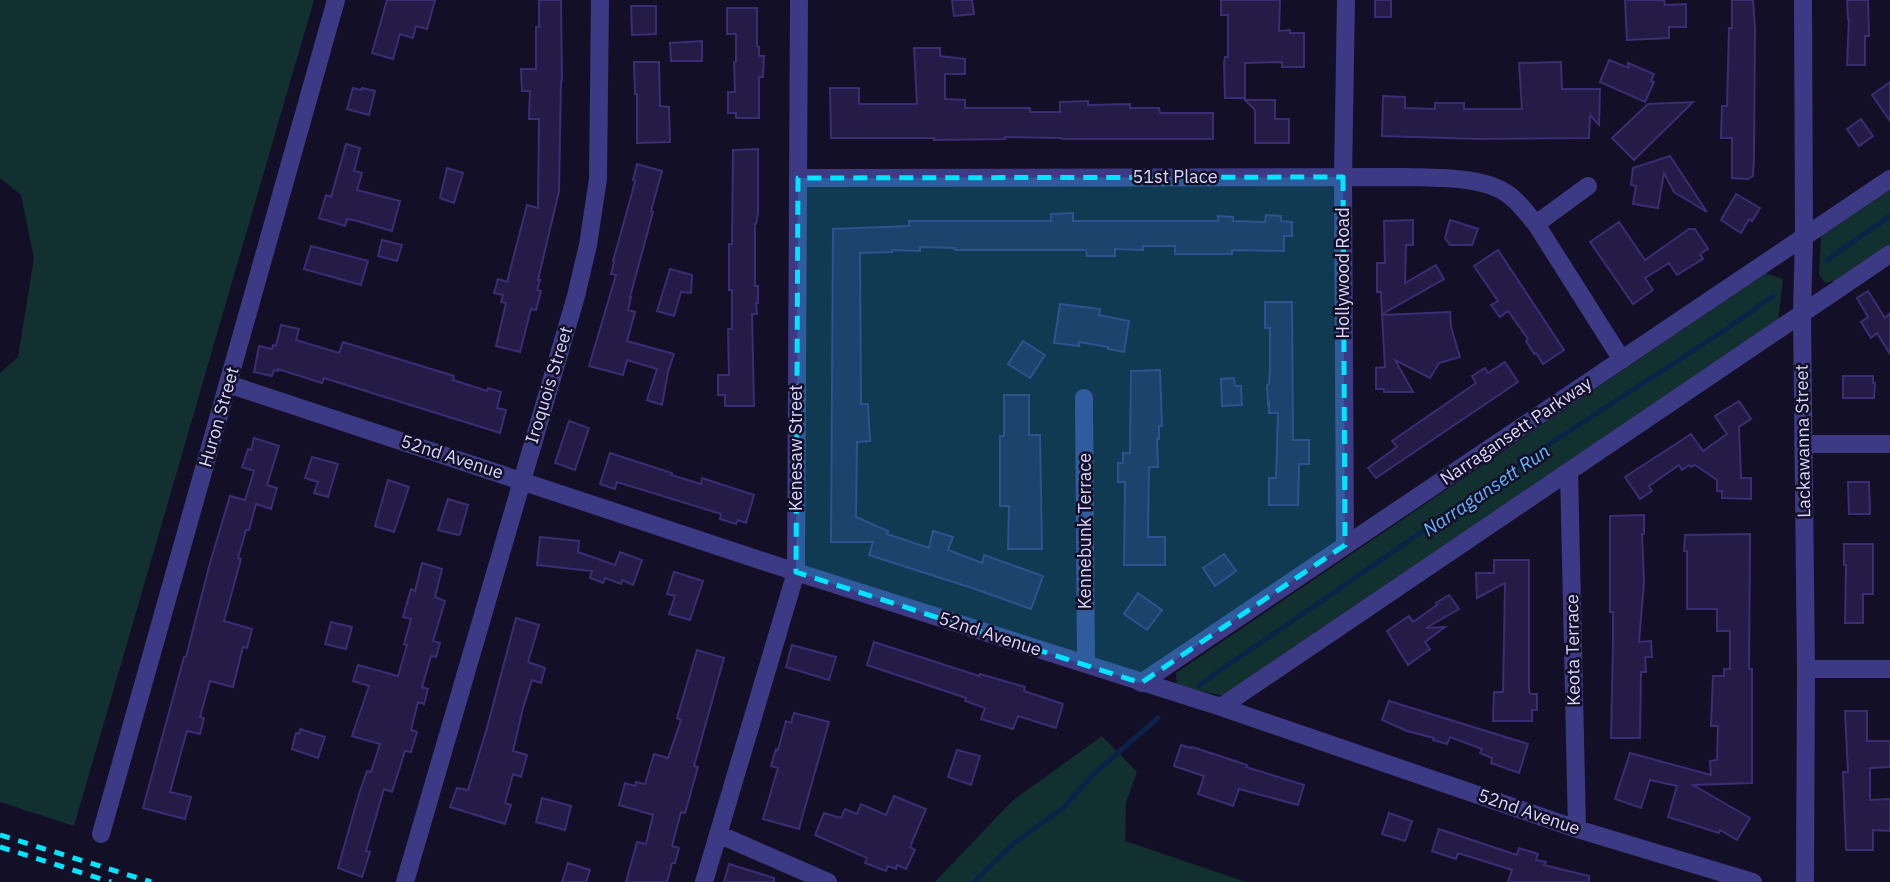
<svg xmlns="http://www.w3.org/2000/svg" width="1890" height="882" viewBox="0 0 1890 882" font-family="'IBM Plex Sans',sans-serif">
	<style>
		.green { fill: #12302f }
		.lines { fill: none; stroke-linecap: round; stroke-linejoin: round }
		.stream { stroke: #0c2248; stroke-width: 5 }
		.building { fill: #241b47; stroke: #3b2d73; stroke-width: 2 }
		.minor { stroke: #3d3a85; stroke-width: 18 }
		.rail { stroke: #00e5ff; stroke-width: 5; stroke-dasharray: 10 9; stroke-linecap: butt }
		.marked { fill: #00e5ff; fill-opacity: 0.2; stroke: #00e5ff; stroke-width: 5; stroke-dasharray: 14 9; stroke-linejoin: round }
		.labels { text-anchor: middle; stroke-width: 5; stroke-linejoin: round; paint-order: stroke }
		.street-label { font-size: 18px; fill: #d9d4ff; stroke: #130f26 }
		.water-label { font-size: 19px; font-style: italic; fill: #62b6ff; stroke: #130f26 }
	</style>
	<rect width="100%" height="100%" fill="#130f26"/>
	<path class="green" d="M0,0h314l-240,826 -74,-24v-429l18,-16 16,-99 -13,-63 -21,-17z
		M1890,190v55l-52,35 -13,3 -6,-8 2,-39z
		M1766,273l17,6 -5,43 -289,193 -264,181 -48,-10 -1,-13z
		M1102,736l35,36 -11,31 -1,38 121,41h-311l77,-81z"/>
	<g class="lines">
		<path class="stream" d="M1827,260l63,-44
			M1199,685l358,-246 168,-109 48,-34
			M974,882l40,-39 49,-35 33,-36 62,-54"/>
	</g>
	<path class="building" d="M387,0h48l-8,29 -11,-3 -3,12 -13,-4 -7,25 -21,-6z
		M539,0h22l1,81h-1l-2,110 -21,89h2l-3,10 4,1 -5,19 -5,-1 -11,43 -24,-6 10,-43 -5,-1 2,-7 -9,-2 4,-14 9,3 20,-77 11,3 1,-89h-10l1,-28h-8l-1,-22h15v-42h3z
		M952,0h20l2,14 -20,2z
		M1221,0h59l-1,31 11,-1v3h14v34h-22v-5l-37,1v35h-20l-1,-35 1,-6h3v-42h-7z
		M1375,0h16v17h-16z
		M1625,0h39l1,5 21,-1v23h-17v11l-42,2z
		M1732,0h21l2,28 -1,130 -1,18 -5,3 -16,-1v-40h-11l1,-32h5l2,-78h3z
		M1847,0h21l1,36h-4v29h-18l2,-46h-1z
		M631,6h25v28l-24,1z
		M727,8h30v38l2,1v9h5l-1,21h-4v41h-23v-5h-8v-21h7l-1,-30h2v-28h-9z
		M702,41v20h-31l-1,-18z
		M914,48h26v8l25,3v15h-20v25l20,1v8h65v4h30v-10l28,-1v4l42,-1v4h29l1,5h53v26h-150l-3,-1 -55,-1v2l-71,1v-2h-103l-1,-50h29v16h58z
		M1609,60l20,8 -1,-5 26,11 -3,7 3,1 -9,20 -45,-20z
		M634,62h25l1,44 9,1 1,35 -33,1v-49h-2z
		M1561,62l1,27h38l-1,36 -9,-10 -1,23 -110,1 -97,-3 1,-40 22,1v11l30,1v-6h29v6h58l-3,-46z
		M1890,82v39l-18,-26z
		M353,88l8,2 1,-2 13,3 -6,24 -22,-6z
		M1245,100h30v19h14v24h-34v-33z
		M1693,102l-59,58 -22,-22 36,-34z
		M1861,119l12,17 -14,10 -12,-17z
		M346,144l14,4 -6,23 8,2 -5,17 43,11 -8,30 -35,-10 -10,-2 -2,7 -26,-8 7,-23 5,2z
		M758,149v64l-2,11h-1v62h3v17h-2l1,11h-5l2,92h-29v-11h-7v-20h11l-1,-46h4v-39h-3v-46h3l1,-94z
		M1670,156l37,56 -33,-20 -10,-19 -6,35 -25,-4 3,-18 -5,-1 2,-17z
		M637,164l25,7 -11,40 2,1 -23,85h1l-3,13 7,2 -8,29 47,13 -6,18 -6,33 -15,-5 10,-31 -30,-9 -4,15 -34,-9 27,-91 -5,-1 3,-12 -1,-1 19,-68 3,-12 -2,-1z
		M447,168l16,5 -9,30 -14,-5z
		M1736,194l24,14 -8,13 -3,-2 -8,14 -20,-13z
		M1073,213v8h145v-5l15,1v4l32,1 1,-7 15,1v5l11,1v14h-8v15l-52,-1v4h-57v-8h-32v4l-28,-1v7h-28l-1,-6h-131v-2l-35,-1v4l-28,-1v2l-32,1 1,151h7l2,37 -13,1 -1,75 32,14 -1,3 42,14 4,-17 20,6 -5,13 34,13 2,-8 59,21 -12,33 -56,-20 -106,-34 4,-13h-42l2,-313 76,-3v-5h142v-7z
		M1413,220v25h-7l-1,38 31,-18 8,14 -62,35 -1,-22h-4v-29h8l-1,-42z
		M1450,220l28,9 -6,16h-22l-5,-7z
		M1619,222l26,38 44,-31h6l13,20 -8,5 3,5 -26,16 -8,-12 -24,15 8,12 -20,14 -43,-62z
		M382,240l20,5 -5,16 -19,-5z
		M311,246l57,15 -7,24 -57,-16z
		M1498,250l66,100 -21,14 -7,-11 -2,1 -8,-13 2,-2 -20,-28 -8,6 -9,-12 7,-4 -24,-35z
		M670,269l22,6 -1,18 -10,-1 -7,24 -17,-5z
		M1868,291l17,27 5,-5v41l-13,-21 -6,5 -10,-16 7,-5 -11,-19z
		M1265,302h27l1,138h16v24h-10l-1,41h-29v-27h7l2,-65h-9v-10l-1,1 -1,-19 2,-1 1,-15v-41h-5z
		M1060,304l40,5 -1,6 30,6 -5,31 -16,-3v-2l-29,-5v4l-25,-3z
		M1450,312l1,15 9,30 -21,6 -9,15 -35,-18 18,32h-29v-3h-8v-21l9,-1 -3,-52z
		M281,325l18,4 -3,11 43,13 4,-11 111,34 -1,4 34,11 1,-3 13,4 -4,16 9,2 -6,23 -176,-55 -2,5 -44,-14v2l-4,-1 -2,6 -18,-4 5,-26 13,3 1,-4 3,1z
		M1023,341l22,14 -15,23 -22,-14z
		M1505,362l13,20 -142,96 -8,-10 29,-21 -5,-6 84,-58 -4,-7 13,-8 3,5z
		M1160,370l2,56h-3v13h-2l1,28h-9l-1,70h17v28h-41l1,-83h-7v-19h5v-10h7l1,-82z
		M1843,376h30v7h2l-1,15h-31z
		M1234,378l1,8h6l1,19 -20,1 -1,-27z
		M1004,395h25v40h11l2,114h-34l1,-43h-9v-70h4z
		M1739,401l12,18 -12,8 2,51h10v21l-29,-1v-7h-5v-11l-22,-15 -4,2 -2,-2 -7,5 -3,-5 -30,21 3,5 -12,8 -15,-22 66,-43 12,17 24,-17 -12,-18z
		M569,421l20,7 -14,42 -20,-7z
		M254,438l25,8 -12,39 10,3 -6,21 -15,-5 -7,26h-3l-8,28 3,1 -17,62 28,8 -5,19 -4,-1 -10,40 -23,-6 -10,36 4,1 -4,16 -13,-3 -17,61 21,5 -6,22 -42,-11 41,-151h2l24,-94 20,-67 15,4 9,-29 -12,-4 6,-18 3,1z
		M610,453l62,20 -1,2 30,9 1,-6 52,17 -8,28 -8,-3 -2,4 -16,-5 1,-5 -104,-32 -2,7 -15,-5z
		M312,457l26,7 -10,33 -14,-4 4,-11 -13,-4z
		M388,480l21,7 -15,45 -19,-6z
		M1848,482h21l1,32h-21z
		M448,499l20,6 -8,29 -2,1 -20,-5z
		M1644,515v19h-2l2,48 -5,60 12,-1 1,16h-7l1,15h-5l-1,66h-29l2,-95v-31h-3v-96z
		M1750,534l-1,135h3v114l-59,2 57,33 -13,22 -17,-10 -1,3 -51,-16 9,-31 -27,-6 -9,28 -26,-9 15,-46 81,22 -1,-14 7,-1 1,-34h-7l2,-50h11v-7h6v-38h-13v-22h-30v-58h-3l1,-16z
		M540,537l39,4 -1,11 37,13 5,-13 22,8 -9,25 -11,-5 -1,4 -16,-6 -2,5 -13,-5 2,-7 -55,-6z
		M1844,544h29v50h-10v29h-18l1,-58h-2z
		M1224,554l12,17 -21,15 -12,-18z
		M1494,560h35v132l2,2h6v16h-5v11h-39l1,-29h9l2,-109 -28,15 -1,-25h18z
		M422,563l20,6 -7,28 10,4 -12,40 7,2 -4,14 -5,-1 -9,31 6,2 -4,15 -6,-2 -7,28 6,2 -6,20 -6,-1 -13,41 -8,-3 -18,62 4,1 -8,25 -24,-9 21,-74 8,-23 4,1 9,-28 -28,-8 17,-50 -16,-5 5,-16 40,11 9,-31 -3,-1 7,-25 -8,-2 8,-28 4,2z
		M674,572l29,9 -13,39 -21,-6 6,-18 -8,-2z
		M1138,593l24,17 -15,20 -23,-16z
		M1449,595l10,14 -33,19 19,-1 -20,15 5,7 -22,16 -21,-34 22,-15 4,6 24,-17 -1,-2z
		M516,618l23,7 -11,37 17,6 -4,15 -9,-3 -9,28 -10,43 14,4 -6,22 -8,-3 -8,29 6,2 -6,19 -55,-17 7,-19 11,2 19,-62z
		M331,622l21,5 -6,22 -21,-5z
		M874,642l105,34 1,-2 45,13 -1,4 39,13 -7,24 -38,-12 -5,13 -32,-10 4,-11 -20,-7 1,-3 -99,-33z
		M792,645l44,12 -7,23 -43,-13z
		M697,650l27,8 -30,108 4,1 -13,46 -4,-1 -9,34 7,2 -4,15h-3l-5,19h-41l11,-40 9,2 7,-29 -34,-10 6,-22 10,3 1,-4 9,2 9,-30 14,4 13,-38 -4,-2z
		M1389,701l139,43 -9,29 -28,-10 1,-5 -12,-5 2,-4 -32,-12 -3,7 -14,-4 1,-2 -27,-7 -25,-11z
		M1845,711h22v30h23v26l-20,1v32l20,-1v32l-17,-1v20h-27l-3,-78h5z
		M794,713l35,9 -30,107 -36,-10 15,-51 -7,-2 5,-17 2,1 8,-29 5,2z
		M300,729l25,8 -7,21 -26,-9 4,-16 3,1z
		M1181,745l10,3 1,-1 43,14 12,4 -1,2 58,18 -6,20 -59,-16 -6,17 -35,-12 6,-18 -30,-10z
		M957,750l23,6 -9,29 -23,-8z
		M894,796l32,13 -16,38 5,3 -9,19 -9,-4 -1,4 -8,-3 -2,5 -21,-8 2,-5 -52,-23 9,-22 17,5 4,-9 12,5 4,-10 25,11z
		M542,798l29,8 -6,24 -29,-8z
		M1389,813l23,8 -7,20 -23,-7z
		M1439,829l78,26 2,-7 19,6 -2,6 10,2 -2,3 45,11v6h-81l4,-12 -54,-17 -2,6 -24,-8z
		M568,863l22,7 -4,12h-24z
		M729,864l45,14v4h-50z"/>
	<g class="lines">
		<path class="minor" d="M1803,0l1,237 -2,76 4,356 -1,213
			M798,178l608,-1c31,1 78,-1 103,18 11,8 19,20 27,29l86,136
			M1536,224l52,-38
			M228,384l568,188 425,135 356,122 176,53
			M1084,398l2,266
			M1803,444h87
			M1569,471l8,358
			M1345,545l-2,-368 3,-177
			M1806,669h84
			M1141,683l749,-504
			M1221,707l669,-453
			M101,834l235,-834
			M718,834l110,48
			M405,882l171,-586 12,-51 10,-66 2,-179
			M704,882l92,-310 3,-572"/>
		<path class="rail" d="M0,835l151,47
			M0,847l111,35"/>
	</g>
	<path class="marked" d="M1343,177l2,368 -204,138 -345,-111 2,-394z"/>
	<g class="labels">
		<g class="street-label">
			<text x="1175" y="183">51st Place</text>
			<text transform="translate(1343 273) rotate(-90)" y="6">Hollywood Road</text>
			<text transform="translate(549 385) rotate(-73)" y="6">Iroquois Street</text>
			<text transform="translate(219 417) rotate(-74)" y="6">Huron Street</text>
			<text transform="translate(1516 431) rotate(-34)" y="6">Narragansett Parkway</text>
			<text transform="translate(1803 441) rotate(-91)" y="6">Lackawanna Street</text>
			<text transform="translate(796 448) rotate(-90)" y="6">Kenesaw Street</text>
			<text transform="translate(452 457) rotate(18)" y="6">52nd Avenue</text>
			<text transform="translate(1085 531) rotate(-90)" y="6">Kennebunk Terrace</text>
			<text transform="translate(990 634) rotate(18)" y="6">52nd Avenue</text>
			<text transform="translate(1573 650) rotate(-91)" y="6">Keota Terrace</text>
			<text transform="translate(1529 812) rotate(19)" y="6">52nd Avenue</text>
		</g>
		<g class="water-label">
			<text transform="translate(1486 490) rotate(-34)" y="7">Narragansett Run</text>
		</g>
	</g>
</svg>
